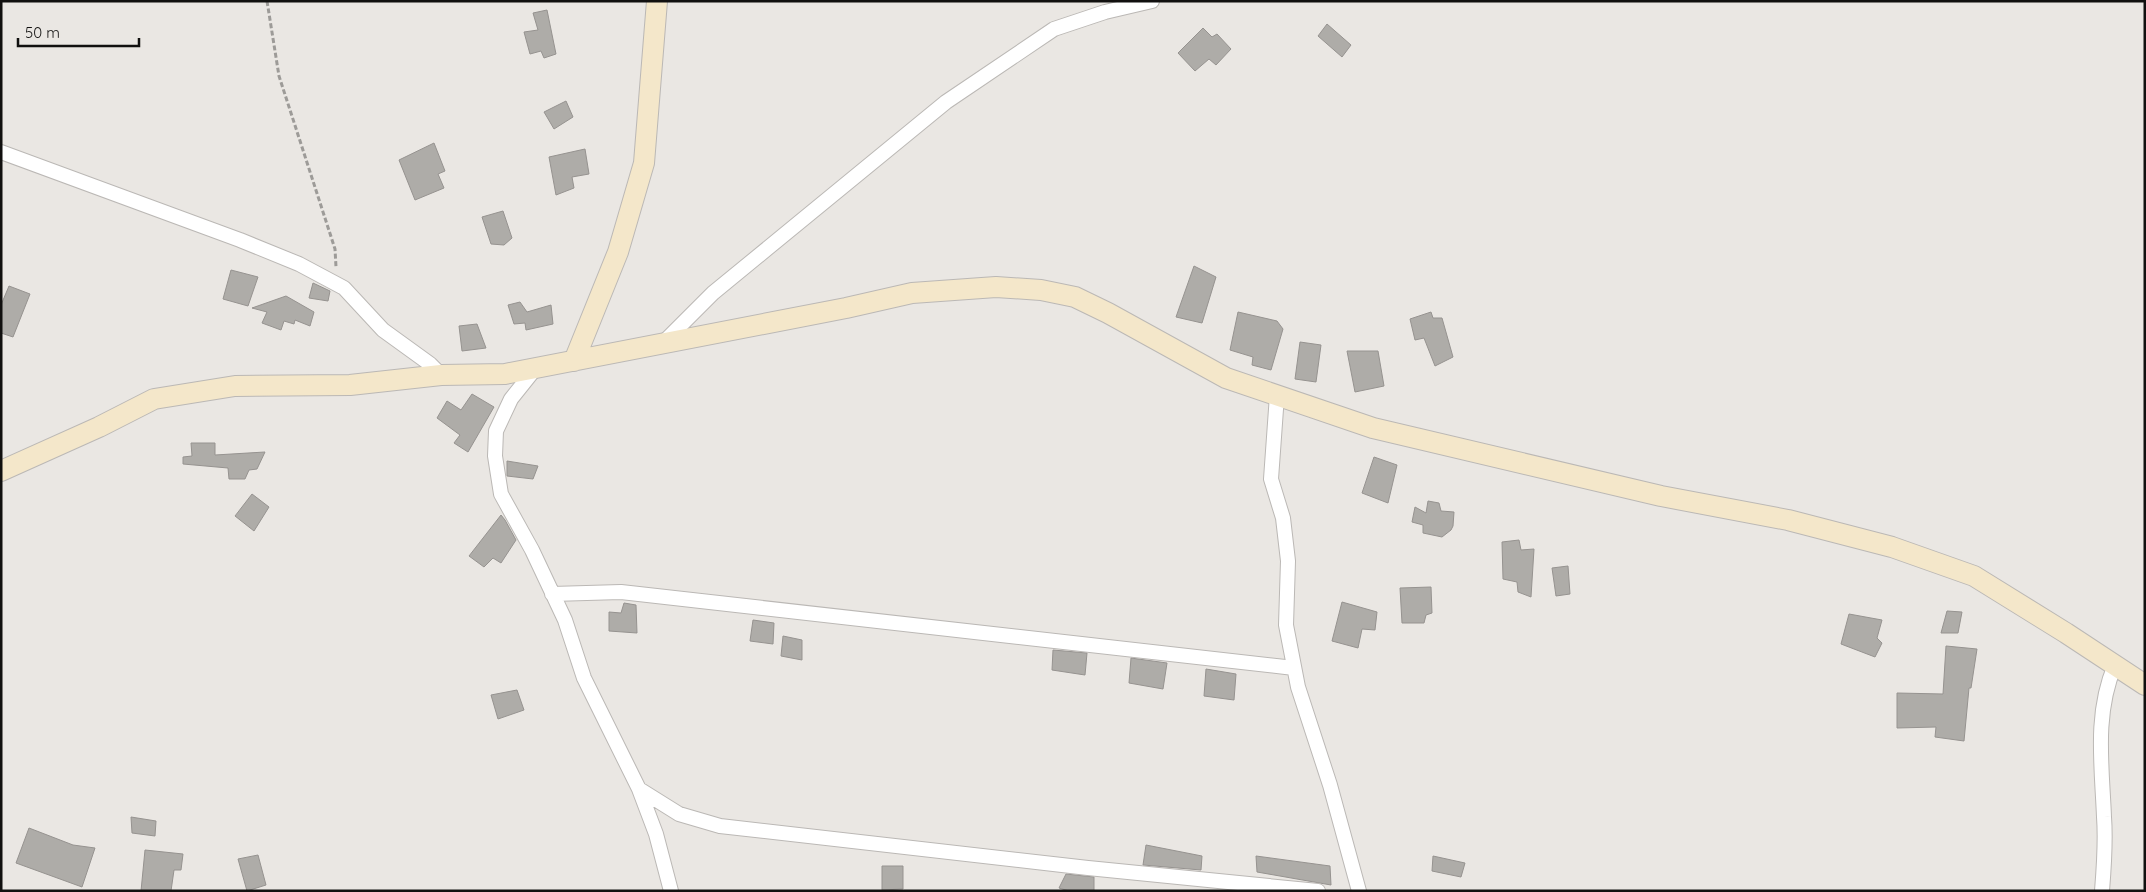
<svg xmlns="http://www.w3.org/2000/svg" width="2146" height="892" viewBox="0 0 2146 892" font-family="Quicksand,sans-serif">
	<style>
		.building { fill: #aeaca8; stroke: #969390 }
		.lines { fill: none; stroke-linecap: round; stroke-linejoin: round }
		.street-casing { stroke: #bbb8b5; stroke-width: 16 }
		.secondary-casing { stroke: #bbb8b5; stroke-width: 22 }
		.path { stroke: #9d9b98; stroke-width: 3; stroke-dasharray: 5 2.5; stroke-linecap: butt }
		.street { stroke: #fff; stroke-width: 14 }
		.secondary { stroke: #f4e7ca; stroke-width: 20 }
	</style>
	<rect width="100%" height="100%" fill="#eae7e3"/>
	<path class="building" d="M547,10l9,44 -12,4 -3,-7 -11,3 -6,-22 14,-2 -5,-17z
		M1327,24l24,21 -9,12 -24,-21z
		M1203,28l9,9 5,-3 14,15 -15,16 -7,-6 -14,12 -17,-18z
		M566,101l7,16 -19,12 -10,-17z
		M434,143l11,28 -7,3 6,14 -29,12 -16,-40z
		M585,149l4,25 -17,3 2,11 -18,7 -7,-38z
		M503,211l9,27 -8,7 -13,-1 -9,-27z
		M1194,266l22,11 -14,46 -26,-6z
		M231,270l27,7 -10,29 -25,-7z
		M313,283l17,8 -2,10 -19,-3z
		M9,286l21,8 -17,43 -12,-4v-28z
		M286,296l28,16 -4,14 -15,-6 -1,4 -10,-3 -3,9 -19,-7 5,-11 -15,-4z
		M520,302l7,10 24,-7 2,19 -27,6 -1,-7 -11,1 -6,-19z
		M1238,312l39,9 6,8 -12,41 -19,-5 1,-8 -23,-7z
		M1431,312l2,6h9l11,39 -18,9 -11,-28 -9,2 -5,-21z
		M477,324l9,24 -24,3 -3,-25z
		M1300,342l21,3 -5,37 -21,-3z
		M1347,351h31l6,35 -29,6z
		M472,394l22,13 -26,45 -14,-9 6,-8 -23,-17 10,-17 14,9z
		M191,443h24v12l50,-3 -8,17 -8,1 -4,9h-16l-1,-11 -45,-4v-7l9,-1z
		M1374,457l23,8 -9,38 -26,-10z
		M507,461l31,5 -5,13 -26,-3z
		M252,494l17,13 -15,24 -19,-15z
		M1428,501l11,2 2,8 13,1 -1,14 -2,4 -9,7 -19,-4v-8l-11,-3 3,-15 11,6z
		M501,515l4,5 11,20 -15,23 -8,-5 -9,9 -15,-11z
		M1519,540l2,10 13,-1 -3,48 -13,-5 -1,-10 -14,-3 -1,-37z
		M1568,566l2,28 -14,2 -4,-28z
		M1431,587l1,26 -6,2 -2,8h-22l-2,-35z
		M1342,602l35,10 -2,18 -13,-1 -4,19 -26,-7z
		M624,603l12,2 1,28 -28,-2v-19l12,1z
		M1947,611l15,1 -4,21h-17z
		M1849,614l33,6 -5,18 5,5 -7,14 -34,-13z
		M753,620l21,3 -1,21 -23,-3z
		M783,636l19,4v20l-21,-4z
		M1946,646l31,3 -6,39h-2l-5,53 -29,-4 1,-10 -39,1v-35l46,1z
		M1053,650l34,3 -2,22 -33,-5z
		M1131,658l36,5 -4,26 -34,-6z
		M1206,669l30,5 -2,26 -30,-4z
		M517,690l7,20 -26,9 -7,-24z
		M131,817l25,4 -1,15 -23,-3z
		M29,828l44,17 22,3 -13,39 -66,-24z
		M1146,845l56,11 -1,14 -58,-5z
		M145,850l38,4 -2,16h-7l-3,21h-30z
		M258,855l8,30 -19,6 -9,-32z
		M1256,856l74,10 1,19 -74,-13z
		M1433,856l32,7 -4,14 -29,-6z
		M882,866h21v23l-21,1z
		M1066,874l28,3v14h-25l-10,-3z"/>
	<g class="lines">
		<g class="street-casing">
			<path id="street" d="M1,152l239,88 59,24 45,24 39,42 47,34 11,11
				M663,343l50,-50 233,-191 108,-73 51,-17 47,-11
				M535,369l-24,30 -15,32 -1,25 6,38 31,56 33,70 19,58 55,111 17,45 15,57
				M1277,395l-6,84 12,39 5,43 -2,64 12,62 32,98 29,106
				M552,594l69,-2 673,76
				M639,789l40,25 41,12 368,42 230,23
				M2102,891c2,-25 4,-49 2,-74 -2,-51 -10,-103 11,-152"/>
		</g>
		<g class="secondary-casing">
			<path id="secondary" d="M574,361l44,-109 26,-89 13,-162
				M1,471l98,-44 55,-28 81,-13 115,-1 91,-10 64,-1 341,-66 66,-15 84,-6 45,3 34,7 33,16 118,65 147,50 288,68 127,24 104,27 82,29 92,57 79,52"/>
		</g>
		<path class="path" d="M267,1l12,75 56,173 1,18"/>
		<use href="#street" class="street"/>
		<use href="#secondary" class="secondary"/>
	</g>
	<rect width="2146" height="892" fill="none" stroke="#11100f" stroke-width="5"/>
	<path d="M18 38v8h121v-8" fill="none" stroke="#11100f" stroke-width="2.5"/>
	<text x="25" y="38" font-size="15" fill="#11100f" stroke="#eae7e3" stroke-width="4" paint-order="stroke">50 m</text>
</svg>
